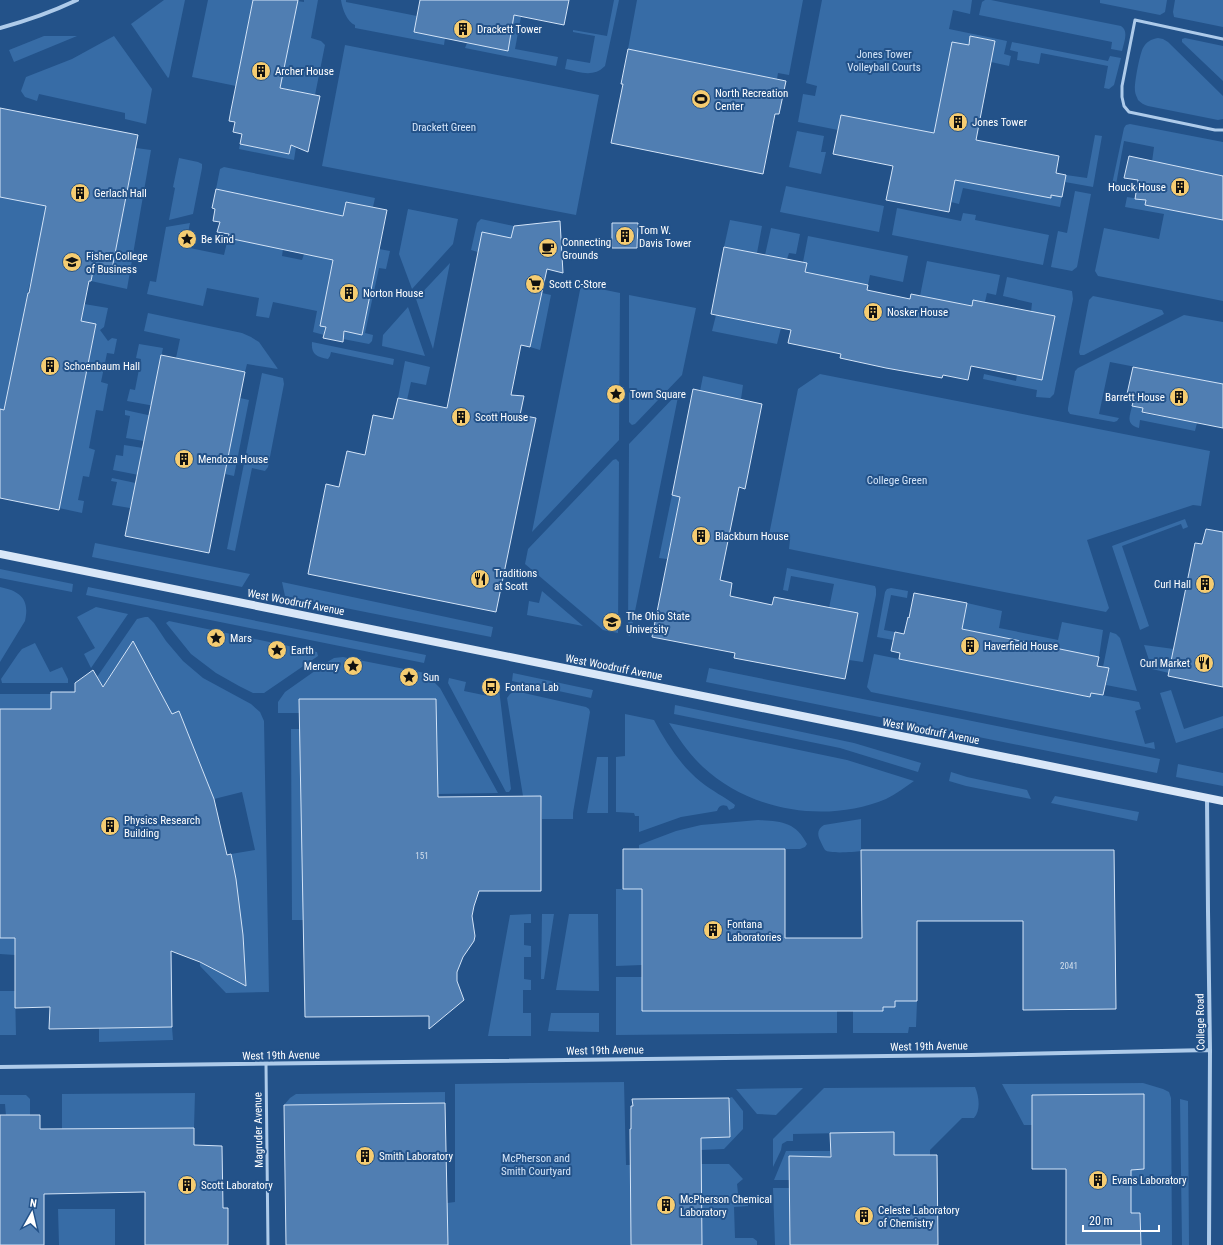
<svg xmlns="http://www.w3.org/2000/svg" width="1223" height="1245" viewBox="0 0 1223 1245" font-family="'Roboto Condensed',sans-serif">
	<style>
		.green { fill: #376ca6 }
		.building { fill: #507eb2; stroke: #d3e4f8 }
		.lines { fill: none; stroke-linecap: round; stroke-linejoin: round }
		.lane { stroke: #aecbea; stroke-width: 3 }
		.street { stroke: #aecbea; stroke-width: 4 }
		.secondary { stroke: #d9e7f8; stroke-width: 8 }
		.labels { text-anchor: middle; stroke-width: 4; stroke-linejoin: round; paint-order: stroke }
		.number-label { font-size: 9px; fill: #d3dfec }
		.poi-label { font-size: 11px; fill: #fff; stroke: #235289; text-anchor: start }
		.park-label { font-size: 11px; fill: #d3e4f8; stroke: #235289 }
		.street-label { font-size: 11px; fill: #fff; stroke: #235289 }
	</style>
	<rect width="100%" height="100%" fill="#235289"/>
	<path class="green" d="M164,0h21l-16,77 -1,1 -37,-54z
		M208,0h45l-17,86 -44,-9z
		M304,0h14l-7,38 10,3 4,4 -10,50 -14,-1v-2l-21,-4 17,-87 7,1z
		M341,0h5v2l71,14 -3,16 31,6 -1,7 -89,-17v-3c-8,-3 -13,-17 -14,-25z
		M614,0h5l-14,66c-12,12 -25,6 -40,3l2,-10 23,4 5,-27 -22,-4v-2l34,6z
		M637,0h166l-14,75 -11,-2 -1,6 -149,-30z
		M822,0h150l-2,14 -17,-4 -4,19 58,12 -3,13 7,2 -2,10 -18,-4 4,-21 -24,-5 -2,9 -17,-3 -18,91 -93,-18 -3,15 -40,-8 5,-28 12,2 2,-10 -11,-3z
		M985,0h6l130,26c8,5 3,16 1,25l-11,-2 1,-7 -133,-27 3,-13z
		M1100,0h67l-2,12 -5,3 -60,-12z
		M1175,0h48v27l-49,-10 -1,-5z
		M514,15l7,2 -6,32 43,8 -2,9 -91,-18 2,-5 41,7z
		M44,36h33l-63,26 -5,-12z
		M114,36l38,53 -6,35 -21,-5v-6l-86,-19 -2,7 -12,-4 -4,-6 5,-14 46,-18z
		M1158,38l5,1 5,3 55,54v23l-5,1 -70,-14c-4,-1 -7,-3 -10,-6 -1,-3 -3,-6 -3,-9 -1,-7 5,-38 8,-43 3,-6 8,-9 15,-10z
		M1185,38l38,8v35l-41,-39v-3z
		M1012,42l96,19 2,-5 11,2 -7,27 -5,4 -5,-1 4,-22 -67,-13 -2,11 -22,-4 1,-8 -8,-2z
		M345,45l254,50 -23,120 -254,-49z
		M1130,124l93,18v34l-71,-14 2,-15 -30,-6 -9,49 -4,-1 13,-61 2,-3z
		M797,131l27,5 -3,16h5l-5,22 -32,-7z
		M1095,135l7,1 -9,51 -28,-5 1,-7 21,3z
		M240,144l49,10 2,-9 5,2 -2,13 -55,-11z
		M136,148l15,2 -24,139 -36,-8 3,-15 18,3z
		M179,158l19,4 4,2v4l-9,46 -24,6 6,-32 -2,-1z
		M224,167l151,31 -2,9 -27,-5 -3,14 -127,-27 4,-20z
		M955,180l96,18v-3l11,2 -2,10 -97,-19 -4,16 -8,-2z
		M786,186l98,20 -5,26 -99,-20z
		M1075,191l16,3 -14,73 -5,4 -21,-4 7,-36 9,2z
		M48,196l-14,75 -5,16 -25,123 -4,-1v-212z
		M1127,197l19,3 -1,5 78,15v81l-125,-25 -3,-5 9,-43 55,11 5,-25 -39,-7z
		M897,208l64,13 2,-8 13,2 -1,5 74,15 -6,30 -151,-30z
		M408,209l50,10 -5,25 -41,45 -13,-35z
		M481,219l33,7 -3,12 -33,14 -7,-2 6,-27z
		M730,220l32,6 -5,27 -33,-6z
		M190,223l-5,24 39,8 4,-17 55,11 -1,7 20,4 2,-6 29,6 -13,66 5,1 -1,8 -11,-3 4,-21 -44,-9 -4,16 -13,-2 3,-18 -52,-10 -4,18 -56,-12 3,-13 6,1 10,-55z
		M771,228l29,6 -4,20 -7,-1 -2,6 -22,-4z
		M808,236l100,20 -5,26 -33,-7 -2,10 -63,-13 2,-8 -4,-2z
		M379,249l11,2 -4,18 -7,-1 -14,65 8,2 -1,6 -3,3 -26,-5 2,-8 17,4z
		M927,261l73,14 -4,20 -9,-2 -2,9 -12,-2 -1,6 -52,-10z
		M450,263l-17,86 -17,-50z
		M1007,277l65,14 1,8 -19,95 -4,4 -14,-1 1,-7 -54,-11 1,-5 32,7 1,-6 25,5 13,-64 -24,-4 1,-9 -29,-7z
		M581,285l39,8 -1,147 -87,92z
		M542,293l9,2 -11,55 -10,-3z
		M629,295l67,13 -14,67 -47,49 -3,1 -3,-3z
		M1093,296l69,14 2,4 -80,41h-4l-1,-3 10,-52z
		M84,304l24,4 -4,19 -4,3 8,11 4,-3 5,1 -3,15 -7,-1 -6,29 7,2 -5,27 -7,-1 -7,38 6,2 -6,27 -6,-1 -5,24 6,1 -2,12 -23,-5 37,-184 -15,-3z
		M408,307l17,49 -43,-10 1,-11z
		M148,313l94,20 9,4 8,5 19,27 -31,-5 -2,8 -69,-14 4,-19 -36,-8z
		M716,315l65,13 -4,16 -65,-13z
		M1184,315l39,7v62l-113,-22 -11,52 20,4 -2,3 -3,1 -44,-8 -2,-3v-3l7,-37 3,-3z
		M312,342l82,17 -1,6 -62,-13 -1,4 -2,3c-12,-2 -17,-5 -16,-17z
		M139,344l24,4 -11,54 49,10 -5,22 -48,-10 -4,17 -18,-3 4,-22 -5,-1v-5l32,7 8,6 20,4 6,-3 2,-4 -1,-3 -4,-5 -61,-11 3,-12 5,1 6,-31 -5,-1z
		M405,361l25,6 -4,18 -15,-3 -4,18 -9,-2z
		M262,373l21,5 1,6 -16,83 -3,4 -13,-3 -17,83 -8,-2z
		M820,374l390,77 -9,55 -8,-1 -106,35 22,68 -3,4 -213,-42 -104,-21 1,-9 -21,-5 29,-146z
		M703,376l40,9 -2,14 -41,-8z
		M679,392l-49,244 -2,-1 1,-191z
		M240,398l9,2 -15,76 -9,-2z
		M1132,406l11,2 -1,5 55,10 -2,8 -55,-11 -1,8c-14,-4 -9,-12 -7,-22z
		M124,445l19,3 6,29 -36,-7 3,-15 7,1z
		M616,459l3,3 -1,171 -15,-3 -78,-66 3,-15 85,-89z
		M112,478l33,7 7,6 -17,-4 -5,21 -18,-3 5,-23 -6,-1z
		M672,495l8,2 -13,62 -8,-1z
		M1185,519l3,8 -5,2 -2,-5 -59,22 27,80 -9,4 -28,-84z
		M95,543l155,31 -8,13 -150,-30z
		M787,568l88,18 1,3v6l-13,67 -14,-2 9,-47 -29,-5 5,-24 -43,-8 -3,15 -5,-1z
		M0,569l73,15 -1,8 -72,-14z
		M282,582l211,45 -2,10 -206,-41z
		M0,587c20,4 30,12 25,34l-25,41z
		M88,587l338,68 -2,8 -338,-68z
		M891,588l17,3 -1,7 -16,-3 -7,35 11,2 -2,8 -16,-3 8,-45 2,-3z
		M542,591l41,35 -56,-11 2,-14 10,2z
		M967,603l35,8 -3,17 59,12 4,-18 41,8 -4,27 -137,-28z
		M96,607l32,7 -37,54 -7,-14 11,-6 -18,-31z
		M145,617h3l6,6 12,18 17,20 20,17 48,26 9,8 4,9 5,271 -43,1 -26,-27v-4l46,24 -3,-51 -12,-81 24,-4 -13,-58 -28,7 -35,-88 -7,3 -39,-72 -30,44 -6,-9 40,-58z
		M169,621l148,31 1,4 -54,37h-11l-14,-7 -23,-13 -25,-19 -25,-31z
		M1110,632l6,2 4,4 17,53 -31,-6 3,-16 -6,-2z
		M35,643l15,29 12,-5 6,12v4h-66l-1,-4 17,-25 4,-5z
		M1144,645l30,4 -5,24 -17,-4z
		M874,654l215,43 2,-4 48,9 2,7 -6,2 10,33 9,-2 1,7 -284,-57 -4,-5z
		M343,657l82,16 15,15 58,105 -60,1 -2,-95h-137v14h-21v-11l7,-10 44,-31 5,-3z
		M709,668l451,91 -3,14 -451,-91z
		M513,673l80,17 -2,8 -79,-17z
		M449,678l17,4 -2,9 29,6 2,-9 4,1 12,100 -2,3h-3l-58,-109z
		M1171,690l13,39 39,-13v12l-47,15 -16,-50z
		M515,691l71,16 3,2 1,3 -17,101v6h-31l-1,-23h-18l-16,-98 3,-4z
		M0,694h51v15h-51z
		M675,705l179,38 67,20 -3,9 -78,-24 -166,-34z
		M625,714l29,6c12,23 27,46 47,62 11,9 24,15 34,23l-1,3 -5,2 -2,-4c-6,-2 -8,0 -10,5l-36,6 -42,15v-16h-4l-1,-3 -18,-1v-55l9,-1z
		M669,723l178,37 67,21c-9,6 -18,13 -28,18 -60,25 -136,12 -183,-32 -14,-13 -24,-28 -34,-44z
		M291,729h9l4,191h-12z
		M597,757h11v56h-21z
		M1178,764l45,9v13l-47,-9z
		M951,772l16,5 60,13 4,9 -65,-13 -17,-5z
		M1055,796l84,16 -2,9 -86,-18z
		M861,819v32c-7,1 -32,3 -36,-1 -2,-3 -4,-8 -6,-12 -2,-6 0,-10 5,-13z
		M758,820c23,1 38,2 49,24l-2,3 -5,2h-161v-4l37,-14 25,-6z
		M616,889h26v76l-26,1z
		M531,914v9h-7v22l7,1v11h-7v22l7,1v10h-8v23h8v23h-43l22,-121z
		M542,914h12l-10,65h-3z
		M569,914h29l1,77 -43,-1z
		M0,924v14h15v17l-15,-1z
		M616,977h26l1,34h194v22l-221,2z
		M0,991h15l1,44h-16z
		M895,1001h22l-1,26h-7l-1,6h-55v-22h30v-4h12z
		M551,1013h48v19l-51,-1z
		M172,1027l1,13 -74,2v-14z
		M624,1082l2,83h4l1,80h-183l-1,-42 8,-1v-118z
		M1143,1083l20,6 6,3 2,6 1,147h-31l-1,-32h-9v-44h13v-75l-112,1v30h-8l-22,-41z
		M975,1087c4,9 6,23 -1,31h-12l-32,32v5h-36v-23l-101,2v7h-6l-5,3 -1,6 -8,17v-28l51,-51z
		M803,1088l-27,27 -19,-1 -21,-25z
		M445,1092v11l-161,2 6,-7 6,-4z
		M195,1093l-1,35 -132,1v-35z
		M0,1095h26l4,4v17h-24l-1,-12h-5z
		M732,1097l11,14v18l-19,20 -24,1v-12l30,-1 -1,-39z
		M1180,1099l8,2 1,144h-7z
		M786,1151h44v6l-41,-1v24h-15z
		M700,1164h29l14,15 -6,5 1,9 10,9v4l-14,1 1,31h18l4,3v4h-55z
		M773,1188h16l1,57h-15z
		M58,1209h57v36h-56z"/>
	<path class="building" d="M253,0h45l-18,88 40,8 -12,56 -17,-7 -2,9 -49,-10 2,-10 -9,-2 2,-10 -6,-1 2,-11z
		M420,0h149l-5,25 -50,-10 -6,36 -94,-19z
		M970,36l25,5 -19,99 83,16 -3,17 10,2 -4,22 -11,-2v3l-96,-18 -6,32 -63,-12 7,-34 -60,-12 8,-39 93,18 18,-91 17,3z
		M628,49l158,32 -7,33h-4l-12,60 -152,-31 12,-59h-2z
		M0,108l138,27 -26,134 -18,-3 -3,15h-2l-8,40 15,3 -37,186 -59,-12v-89l4,1 24,-117h1l17,-87 -46,-9z
		M1129,156l94,20v44l-78,-15 1,-5 -11,-1 3,-19 -14,-2z
		M216,189l127,27 3,-14 41,8 -25,125 -18,-4 -1,11 -20,-4 3,-11 -6,-1 13,-66 -105,-22 1,-4 -12,-2 3,-10 -7,-1 2,-12 -3,-1z
		M560,221l3,52 -16,-4 -17,78 -9,-2 -10,50 13,1 -4,19 16,3 -40,194 -188,-38 18,-90 13,3 8,-36 18,4 8,-40 20,4 5,-21 49,10 35,-176 29,6 3,-12z
		M612,223h26l-1,25h-25z
		M724,247l83,16 -2,9 63,13 -1,5 43,9 1,-5 61,12 1,-6 82,16 -13,64 -71,-14 -3,14 -25,-5 -1,3 -56,-10 -46,-10 1,-4 -53,-11 3,-13 -80,-16z
		M161,355l84,17 -36,181 -84,-17z
		M1133,367l90,17v44l-81,-16 1,-4 -11,-2 3,-11 -8,-1z
		M693,389l69,15 -17,85 -6,-2 -19,93 12,3 -2,13 42,9 2,-8 84,16 -13,66 -111,-21 1,-5 -83,-16 28,-140 -8,-2z
		M1206,529l17,3v155l-55,-11 27,-133 7,1z
		M914,593l53,10 -5,26 137,28 -2,9 12,2 -6,27 -12,-2 -1,4 -191,-38 1,-6 -9,-2 4,-19 9,2 4,-17 1,1z
		M133,641l39,73 7,-3 35,88 13,56 4,-1 5,25 7,56 3,51 -46,-24 -29,-11 1,76 -123,2 1,-22 -35,1v-70h-15v-229h51v-17h24v-9l18,-13 10,17z
		M299,699h137l2,98 103,-1v95h-62l-5,15 -2,10 3,20 -1,5 -11,16 -6,15v9l7,19 -35,29v-13l-124,1z
		M623,849h162v89h77l-1,-88h253l2,159 -93,1v-89h-106v80h-22v6h-12v4h-241v-122h-19z
		M1144,1094v75l-13,1v43h9l1,32h-75v-76h-34v-74z
		M729,1098l1,39 -29,1 1,107h-71l-1,-116h1v-23h2l-1,-7z
		M445,1103l3,142h-162l-2,-140z
		M0,1115h40v14l154,-1v17l28,1 1,62h5v37h-83v-53l-101,2v51h-44z
		M894,1132v23h43l1,90h-148l-1,-89 42,1 -1,-24z"/>
	<g class="lines">
		<path class="lane" d="M1223,39l-88,-19 -13,66v11l2,9 5,6 86,18h8
			M266,1064l2,181"/>
		<path class="street" d="M0,28c26,-7 52,-16 77,-28
			M1207,798l1,113 2,139 -1,195
			M0,1067l971,-12 239,-5"/>
		<path class="secondary" d="M0,554l1223,247"/>
	</g>
	<defs>
		<g id="building-disc" transform="scale(1)"><circle r="9.5" fill="#f5cc71" stroke="#235289"/><path d="M-4-6H4V6H1V3H-1V6H-4ZM-2.5-4.3h1.7v1.8h-1.7ZM.8-4.3h1.7v1.8H.8ZM-2.5-1h1.7V.8h-1.7ZM.8-1h1.7V.8H.8Z" fill="#111"/></g>
		<g id="stadium-disc" transform="scale(1)"><circle r="9.5" fill="#f5cc71" stroke="#235289"/><path d="M0-5a6.5 5 0 1 0 0 10a6.5 5 0 1 0 0-10ZM-3.5-1.8h7v3.6h-7Z" fill="#111"/></g>
		<g id="sight-disc" transform="scale(1)"><circle r="9.5" fill="#f5cc71" stroke="#235289"/><path d="M0-6L1.8-2.2L6-1.7L2.9 1.2L3.7 5.4L0 3.3L-3.7 5.4L-2.9 1.2L-6-1.7L-1.8-2.2Z" fill="#111"/></g>
		<g id="cafe-disc" transform="scale(1)"><circle r="9.5" fill="#f5cc71" stroke="#235289"/><path d="M-5.5-4.5H6V0H3Q3 3.5 0 3.5H-2.5Q-5.5 3.5-5.5 0ZM3-3.2v2h1.7v-2ZM-6 4.5H4V6H-6Z" fill="#111"/></g>
		<g id="university-disc" transform="scale(1)"><circle r="9.5" fill="#f5cc71" stroke="#235289"/><path d="M0-5L7-2L0 1L-7-2ZM-4 1L0 2.5L4 1V4Q0 6-4 4Z" fill="#111"/></g>
		<g id="supermarket-disc" transform="scale(1)"><circle r="9.5" fill="#f5cc71" stroke="#235289"/><path d="M-6-5.5h2.5l.6 2H6L4.5 2H-2.5L-4.4-4H-6ZM-1.5 3.2a1.3 1.3 0 1 0 .1 0ZM3 3.2a1.3 1.3 0 1 0 .1 0Z" fill="#111"/></g>
		<g id="restaurant-disc" transform="scale(1)"><circle r="9.5" fill="#f5cc71" stroke="#235289"/><path d="M-5-6h1v4h1v-4h1v4h1v-4h1v5L-1.5 .5V6h-2V.5L-5-1ZM5-6V6H3V1.5H1.5Q1.5-4 5-6Z" fill="#111"/></g>
		<g id="bus-disc" transform="scale(1)"><circle r="9.5" fill="#f5cc71" stroke="#235289"/><path d="M-5-6H5V4H4V6H2V4H-2V6H-4V4H-5ZM-3.5-4V0h7V-4ZM-3.5 1.2v1.5H-2V1.2ZM2 1.2v1.5H3.5V1.2Z" fill="#111"/></g>
	</defs>
	<g fill-rule="evenodd">
		<use href="#building-disc" x="463" y="29"/>
		<use href="#building-disc" x="261" y="71"/>
		<use href="#stadium-disc" x="701" y="99"/>
		<use href="#building-disc" x="958" y="122"/>
		<use href="#building-disc" x="1180" y="187"/>
		<use href="#building-disc" x="80" y="193"/>
		<use href="#building-disc" x="625" y="236"/>
		<use href="#sight-disc" x="187" y="239"/>
		<use href="#cafe-disc" x="548" y="248"/>
		<use href="#university-disc" x="72" y="262"/>
		<use href="#supermarket-disc" x="535" y="284"/>
		<use href="#building-disc" x="349" y="293"/>
		<use href="#building-disc" x="873" y="312"/>
		<use href="#building-disc" x="50" y="366"/>
		<use href="#sight-disc" x="616" y="394"/>
		<use href="#building-disc" x="1179" y="397"/>
		<use href="#building-disc" x="461" y="417"/>
		<use href="#building-disc" x="184" y="459"/>
		<use href="#building-disc" x="701" y="536"/>
		<use href="#restaurant-disc" x="480" y="579"/>
		<use href="#building-disc" x="1205" y="584"/>
		<use href="#university-disc" x="612" y="622"/>
		<use href="#sight-disc" x="216" y="638"/>
		<use href="#building-disc" x="970" y="646"/>
		<use href="#sight-disc" x="277" y="650"/>
		<use href="#restaurant-disc" x="1204" y="663"/>
		<use href="#sight-disc" x="353" y="666"/>
		<use href="#sight-disc" x="409" y="677"/>
		<use href="#bus-disc" x="491" y="687"/>
		<use href="#building-disc" x="110" y="826"/>
		<use href="#building-disc" x="713" y="930"/>
		<use href="#building-disc" x="365" y="1156"/>
		<use href="#building-disc" x="1098" y="1180"/>
		<use href="#building-disc" x="187" y="1185"/>
		<use href="#building-disc" x="666" y="1205"/>
		<use href="#building-disc" x="864" y="1216"/>
	</g>
	<g class="labels">
		<g class="number-label">
			<text x="422" y="859">151</text>
			<text x="1069" y="969">2041</text>
		</g>
		<g class="poi-label">
			<text x="477" y="33">Drackett Tower</text>
			<text x="275" y="75">Archer House</text>
			<text x="715" y="97">North Recreation<tspan x="715" dy="13">Center</tspan></text>
			<text x="972" y="126">Jones Tower</text>
			<text x="1166" y="191" text-anchor="end">Houck House</text>
			<text x="94" y="197">Gerlach Hall</text>
			<text x="639" y="234">Tom W.<tspan x="639" dy="13">Davis Tower</tspan></text>
			<text x="201" y="243">Be Kind</text>
			<text x="562" y="246">Connecting<tspan x="562" dy="13">Grounds</tspan></text>
			<text x="86" y="260">Fisher College<tspan x="86" dy="13">of Business</tspan></text>
			<text x="549" y="288">Scott C-Store</text>
			<text x="363" y="297">Norton House</text>
			<text x="887" y="316">Nosker House</text>
			<text x="64" y="370">Schoenbaum Hall</text>
			<text x="630" y="398">Town Square</text>
			<text x="1165" y="401" text-anchor="end">Barrett House</text>
			<text x="475" y="421">Scott House</text>
			<text x="198" y="463">Mendoza House</text>
			<text x="715" y="540">Blackburn House</text>
			<text x="494" y="577">Traditions<tspan x="494" dy="13">at Scott</tspan></text>
			<text x="1191" y="588" text-anchor="end">Curl Hall</text>
			<text x="626" y="620">The Ohio State<tspan x="626" dy="13">University</tspan></text>
			<text x="230" y="642">Mars</text>
			<text x="984" y="650">Haverfield House</text>
			<text x="291" y="654">Earth</text>
			<text x="1190" y="667" text-anchor="end">Curl Market</text>
			<text x="339" y="670" text-anchor="end">Mercury</text>
			<text x="423" y="681">Sun</text>
			<text x="505" y="691">Fontana Lab</text>
			<text x="124" y="824">Physics Research<tspan x="124" dy="13">Building</tspan></text>
			<text x="727" y="928">Fontana<tspan x="727" dy="13">Laboratories</tspan></text>
			<text x="379" y="1160">Smith Laboratory</text>
			<text x="1112" y="1184">Evans Laboratory</text>
			<text x="201" y="1189">Scott Laboratory</text>
			<text x="680" y="1203">McPherson Chemical<tspan x="680" dy="13">Laboratory</tspan></text>
			<text x="878" y="1214">Celeste Laboratory<tspan x="878" dy="13">of Chemistry</tspan></text>
		</g>
		<g class="park-label">
			<text x="884" y="58">Jones Tower<tspan x="884" dy="13">Volleyball Courts</tspan></text>
			<text x="444" y="131">Drackett Green</text>
			<text x="897" y="484">College Green</text>
			<text x="536" y="1162">McPherson and<tspan x="536" dy="13">Smith Courtyard</tspan></text>
		</g>
		<g class="street-label">
			<text transform="translate(296 602) rotate(11)" y="4">West Woodruff Avenue</text>
			<text transform="translate(614 667) rotate(11)" y="4">West Woodruff Avenue</text>
			<text transform="translate(931 731) rotate(11)" y="4">West Woodruff Avenue</text>
			<text transform="translate(1200 1022) rotate(-91)" y="4">College Road</text>
			<text transform="translate(929 1046) rotate(-1)" y="4">West 19th Avenue</text>
			<text transform="translate(605 1050) rotate(-1)" y="4">West 19th Avenue</text>
			<text transform="translate(281 1055) rotate(-1)" y="4">West 19th Avenue</text>
			<text transform="translate(258 1130) rotate(-91)" y="4">Magruder Avenue</text>
		</g>
	</g>
	<g transform="translate(32 1213) rotate(8)" stroke="#235289" stroke-width="3" paint-order="stroke">
	<path d="M0-3L7 15L0 10L-7 15Z" fill="#ffffff"/>
	<text y="-6" font-size="11" font-weight="bold" text-anchor="middle" fill="#ffffff">N</text>
	</g>
	<path d="M1083 1225v6h76v-6" fill="none" stroke="#ffffff" stroke-width="2"/>
	<text x="1089" y="1225" font-size="12" fill="#ffffff" stroke="#235289" stroke-width="3" paint-order="stroke">20 m</text>
</svg>
